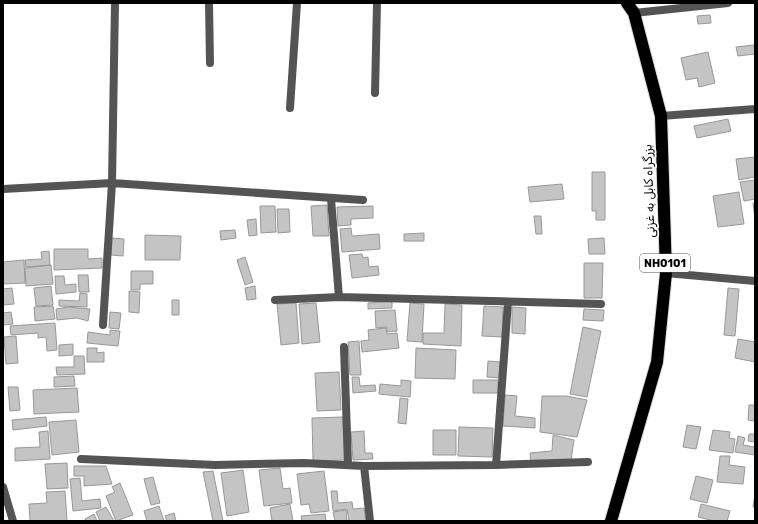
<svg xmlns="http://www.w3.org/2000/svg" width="758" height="524" viewBox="0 0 758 524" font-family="Rubik,'Noto Sans Arabic',sans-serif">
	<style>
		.building { fill: #c4c4c4; stroke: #989898 }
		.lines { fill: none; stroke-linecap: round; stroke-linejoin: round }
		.highway-casing { stroke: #dbdbdb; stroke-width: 14 }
		.street { stroke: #545454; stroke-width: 8 }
		.highway { stroke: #000; stroke-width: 12 }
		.labels { text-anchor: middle; stroke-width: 3.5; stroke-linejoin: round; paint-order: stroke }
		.shield { fill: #fff; stroke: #4c4c4c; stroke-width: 1 }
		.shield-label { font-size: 11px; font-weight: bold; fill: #000 }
		.street-label { font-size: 12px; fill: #000; stroke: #fff }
	</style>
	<rect width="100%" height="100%" fill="#fff"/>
	<path class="building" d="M710,15l1,8 -13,1 -1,-8z
		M754,45l1,9 -17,2 -2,-9z
		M708,52l7,31 -16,4 -2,-9 -11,2 -5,-22z
		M728,119l3,12 -34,7 -3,-12z
		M755,157v20l-16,3 -3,-21z
		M592,172h13v48h-9v-9h-4z
		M755,180v19l-11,2 -4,-19z
		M562,184l2,15 -34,3 -2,-15z
		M739,192l5,32 -26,3 -5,-31z
		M753,203h2v17z
		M327,205l2,31h-16l-2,-30z
		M260,206h15l1,26 -15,1z
		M373,206v12l-22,1v6l-13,1 -1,-19z
		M277,209h12l1,23 -12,1z
		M534,216h7l1,18h-6z
		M256,219l1,16 -8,1 -2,-16z
		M351,228l1,8 27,-2 1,15 -38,3 -2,-23z
		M235,230l1,8 -15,2 -1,-9z
		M424,233v8h-20v-7z
		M145,235l36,1 -1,24h-35z
		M112,238l12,1 -1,17 -12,-1z
		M604,238l1,16h-16l-1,-15z
		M54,249h34v10l14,-1v10l-48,2z
		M49,251l1,14 -24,2 -1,-7 17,-1 -1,-7z
		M362,254l1,4 5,-1 1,10 9,-1 1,9 -27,3 -3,-23z
		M245,257l8,25 -8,3 -8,-25z
		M24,260l1,23 -22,1v-22z
		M584,263h19l-1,35h-18z
		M51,265l2,19 -27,2 -1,-18z
		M131,271h22v13h-13v6h-9z
		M78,275h10l1,17h-10z
		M55,276h9l1,9 11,-1v8l-20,2z
		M51,286l2,19 -17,1 -2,-18z
		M255,286l1,13 -9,1 -2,-12z
		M12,288l2,16 -11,1v-16z
		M728,288l11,1 -4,47 -11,-1z
		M129,291l11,1 -1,21 -10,-1z
		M80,293l7,1v13l-28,-1v-6l20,1z
		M172,300h7v15h-7z
		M392,301v7l-24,1v-6z
		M296,303l3,40 -18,2 -4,-41z
		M316,303l4,39 -18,2 -3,-40z
		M410,303l14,1 -2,38 -15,-1z
		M445,304l17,1 -1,41 -38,-2v-11h21z
		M53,306l2,13 -20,2 -1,-14z
		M484,306l19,1 -1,30 -20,-1z
		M68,307l22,2 -2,12 -11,-3 -20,2 -1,-11z
		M512,307l14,1 -1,26 -13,-1z
		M584,309l20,1 -1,11 -20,-1z
		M395,310l2,21 -10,1v-5l-11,1 -1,-17z
		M11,312l2,12 -10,1v-12z
		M110,312l11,1 -2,16 -10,-1z
		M55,323l2,27 -10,1 -1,-14 -8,1v-5l-27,2 -1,-9z
		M583,327l18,4 -14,66 -17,-3z
		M386,328l1,6 10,-1 2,15 -37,4 -1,-11 8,-1 -1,-10z
		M110,330l10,1 -2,15 -31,-3 1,-11 22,3z
		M16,336l2,27 -12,1 -2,-27z
		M738,339l17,3v20l-20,-4z
		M359,341l2,34h-11l-2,-33z
		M73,344v11l-14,1v-11z
		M87,348h10v5l7,-1v10h-17z
		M416,348l40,2 -1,29 -40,-1z
		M74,356h10l1,18 -28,1 -1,-8h18z
		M488,361l12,1 -1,16 -12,-1z
		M339,372l2,38 -24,1 -2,-38z
		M74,376l1,10 -21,1v-10z
		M352,377h7l1,9 15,-1 1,6 -23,2z
		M401,380l10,1 -1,16 -31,-3 1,-10 21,2z
		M473,380h25v13h-25z
		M8,387h10l2,23 -10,1z
		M77,388l2,24 -45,2 -1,-24z
		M505,395l12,1 -2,20 20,2v10l-32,-2z
		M542,396h24l21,4 -10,37 -37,-5z
		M400,398l8,1 -2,25 -8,-1z
		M749,405h6v16l-7,-1z
		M46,417l1,9 -34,4 -1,-10z
		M343,417l2,43 -32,1 -1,-43z
		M76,420l3,32 -27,3 -3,-33z
		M687,425l14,2 -5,22 -13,-2z
		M459,427l34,1 -1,29 -34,-1z
		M433,430h23v25h-23z
		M713,430l17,2 -1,6 6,1 -2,14 -24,-3z
		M48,431l2,28 -35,2v-13l25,-1 -1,-15z
		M364,431l1,22h7l1,6 -20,1 -2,-28z
		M749,434h6v8l-7,-1z
		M553,435l21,5 -3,20 -40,3 -1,-10 22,-2z
		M738,436l7,2 -2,7 12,2v8l-20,-3z
		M720,456h10l-1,9 16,2 -2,17 -26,-2z
		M67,463l1,25 -21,1 -2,-25z
		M74,466h32l6,18 -28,2v-10h-10z
		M280,468l3,21 7,-1 2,15 -28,3 -5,-36z
		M243,470l6,42 -22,4 -6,-43z
		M213,471l10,50h-10l-10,-49z
		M324,471l5,40 -18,2 -2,-9 -8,1 -4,-31z
		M696,476l17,4 -6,23 -17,-4z
		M153,477l7,26 -9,2 -7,-26z
		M80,478l2,23 18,-2 1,9 -28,3 -3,-32z
		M120,483l13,32 -17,6 -10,-25 9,-4 -3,-5z
		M65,491l2,30h-37l-1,-17 18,-1 -1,-11z
		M331,491h6l1,12 14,-1 1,7 11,-1 2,13h-17l-2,-12 -14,2z
		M755,494v13h-2z
		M290,504l3,17h-21l-2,-13z
		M701,504l29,7 -3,10h-13l-16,-4z
		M159,506l5,15h-17l-3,-10z
		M106,507l8,14h-14l-4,-9z
		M346,510l1,11h-12l-2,-9z
		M174,513l2,8h-9l-2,-5z
		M94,514l3,7h-11l-1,-2z
		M325,514l1,7h-24l-1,-5z"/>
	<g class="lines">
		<g class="highway-casing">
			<path id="highway" d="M611,521l46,-159 9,-89 -5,-157 -27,-103 -7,-10"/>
		</g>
		<path class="street" d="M209,3l1,60
			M634,13l94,-10
			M375,93l2,-90
			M290,108l7,-105
			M661,116l94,-7
			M3,189l109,-6 251,17
			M331,199l8,98
			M666,273l89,8
			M275,300l64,-3 262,7
			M103,325l9,-142 3,-180
			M344,347l4,117
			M81,459l134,6 89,-2 60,3 132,-1 92,-3
			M496,465l12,-163
			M364,466l6,55
			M3,487l10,34"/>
		<use href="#highway" class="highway"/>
	</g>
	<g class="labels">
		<rect class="shield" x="640" y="254" width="50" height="18" rx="3"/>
		<g class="shield-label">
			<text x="665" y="267">NH0101</text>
		</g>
		<g class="street-label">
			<text transform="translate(649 191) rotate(-92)" y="4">بزرگراه کابل به غزنی</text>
		</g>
	</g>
	<rect width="758" height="524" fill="none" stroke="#000000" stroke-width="8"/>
</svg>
